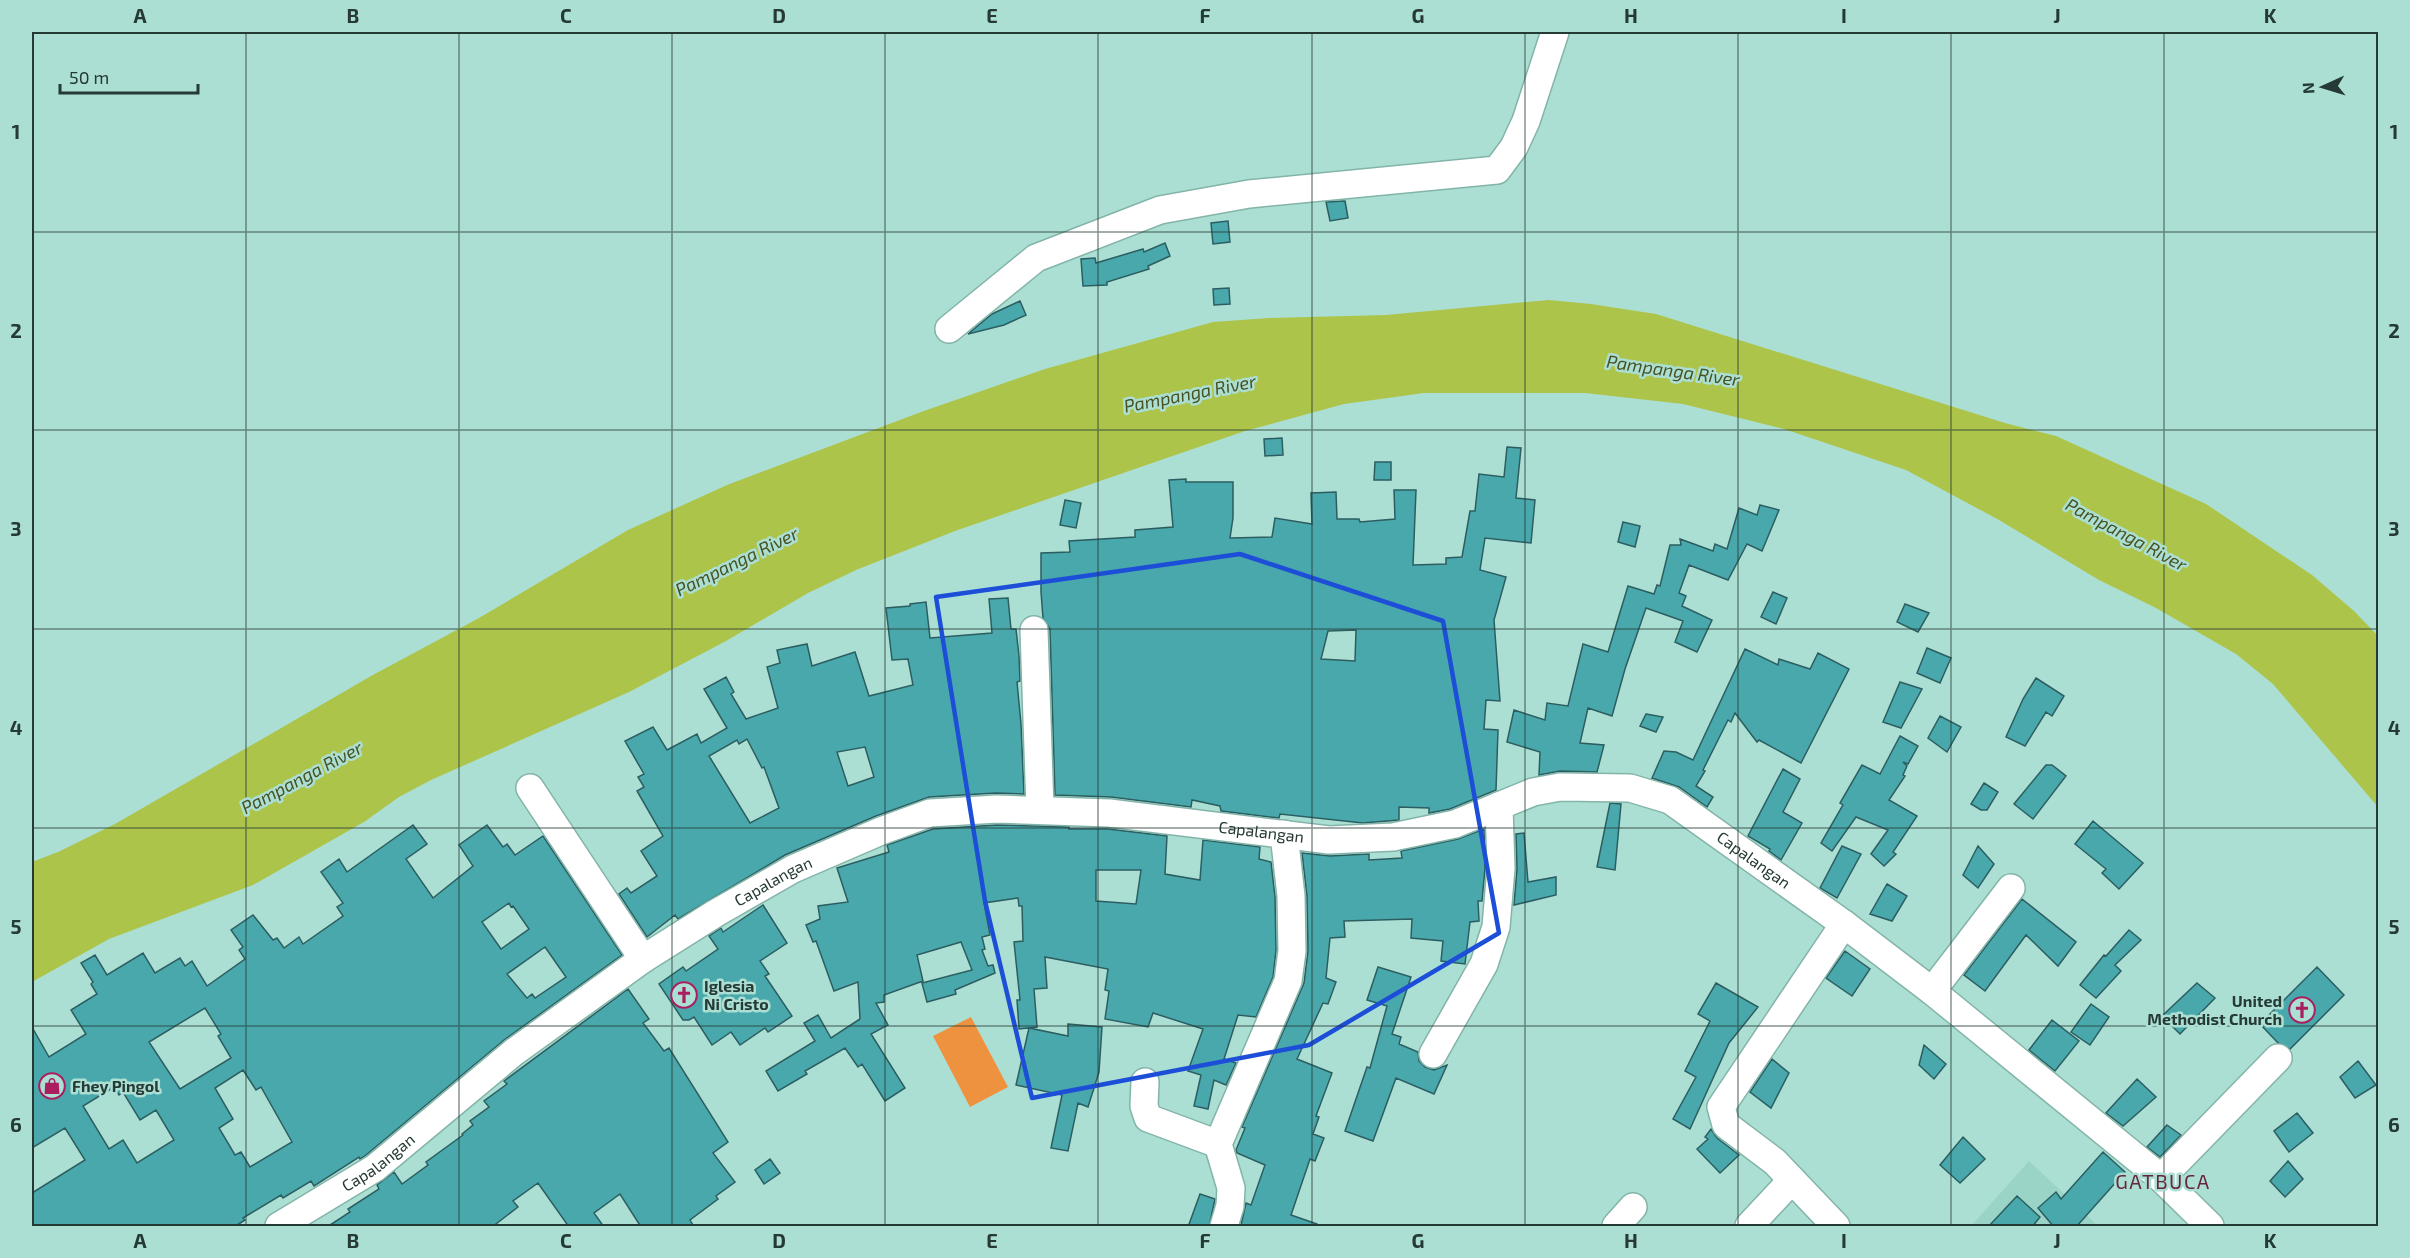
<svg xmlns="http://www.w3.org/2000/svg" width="2410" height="1258" viewBox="0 0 2410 1258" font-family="'Exo 2',sans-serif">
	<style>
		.built { fill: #99d4c6 }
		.green { fill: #ef923f }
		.water { fill: #adc44b }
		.building { fill: #49a8ac; stroke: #2c5e61; stroke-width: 1.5; fill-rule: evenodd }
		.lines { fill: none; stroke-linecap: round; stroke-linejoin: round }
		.minor-casing { stroke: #83b4a9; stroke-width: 30 }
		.minor { stroke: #fff; stroke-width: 27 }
		.marked { fill: none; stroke: #1d4ed8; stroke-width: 4.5; stroke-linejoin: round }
		.grid { fill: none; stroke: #253935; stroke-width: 1.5; stroke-opacity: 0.55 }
		.labels { text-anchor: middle; stroke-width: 5; stroke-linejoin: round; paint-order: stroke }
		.street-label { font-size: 16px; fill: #253935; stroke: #acdfd3 }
		.poi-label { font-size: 16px; font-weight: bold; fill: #253935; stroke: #acdfd3; text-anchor: start }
		.water-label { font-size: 18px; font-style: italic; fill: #485121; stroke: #acdfd3 }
		.quarter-label { font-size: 20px; letter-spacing: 1.5px; fill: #68253f; stroke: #acdfd3 }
		.neatline { fill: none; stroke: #253935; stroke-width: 2 }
		.grid-label { font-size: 20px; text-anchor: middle; font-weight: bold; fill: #253935 }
	</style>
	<rect width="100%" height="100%" fill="#acdfd3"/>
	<path class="built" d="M2029,1161l69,65h-127z"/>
	<path class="green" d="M971,1017l37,70 -38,20 -37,-71z"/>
	<path class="water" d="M1549,300l42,4 65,10 349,109 51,13 150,68 106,71 42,36 24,25v171l-105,-123 -37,-30 -80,-46 -57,-28 -100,-60 -93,-50 -122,-41 -101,-25 -98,-11h-161l-80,11 -99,27 -290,100 -99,39 -48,23 -82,48 -97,51 -198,88 -32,17 -35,25 -111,63 -144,54 -77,43v-120l26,-10 57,-28 256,-148 108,-58 149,-88 99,-45 194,-73 124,-43 168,-47 56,-4 117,-3z"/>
	<path class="building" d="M1345,201l3,17 -18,3 -4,-19z
		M1228,221l2,21 -17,2 -2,-21z
		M1165,243l5,13 -22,10 1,3 -42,13v3l-24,1 -2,-27 14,-1 1,5 47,-14 1,3z
		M1229,288l1,16 -16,1 -1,-16z
		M1020,301l6,14 -22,10 -36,9 24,-20z
		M1282,438l1,17 -18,1 -1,-17z
		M1507,447l14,1 -5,50 19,2 -4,43 -46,-5 -5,32 26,7 -12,43 6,81 -14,-1 -2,29 14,1 -2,60 -46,19 -21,4v-5l-30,-1v13l-36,3 -83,-9 -1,4 -58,-7 -1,-5 -28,-6 -1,7 -80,-10 -56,-2 -5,-166 -7,-11 -2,-26v-39l29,-1 -1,-11 66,-4v-7l38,-3 -4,-47 17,-1v3h47v36l-3,20 42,-1 3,-19 37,6 -1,-31 25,-1 1,27h22l1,3 35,-3 -1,-29h22l-3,75 33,-1v-6l16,-1 8,-46h5l4,-37 25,3zM1356,630l-1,31 -34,-2 7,-28z
		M1375,462h16v18h-17z
		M1065,500l16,3 -5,25 -16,-3z
		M1760,505l19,5 -17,41 -15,-7 -19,36 -39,-15 -10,28 7,3 -4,10 30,14 -15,32 -22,-10 8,-21 -37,-13 -21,61 -13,47 -24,-8 -8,35 24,2 -7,27 -37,-1 -21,4 1,-23 -33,-10 7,-32 31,10 2,-17 21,3 15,-62 25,8 20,-66 26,8 3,-9 3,1 10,-41h11l-1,-6 33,12 2,-7 12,5 12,-41 18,7z
		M1623,522l17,4 -5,21 -17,-5z
		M1773,592l14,6 -11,26 -15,-7z
		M1008,598l3,31h5l3,27 1,25 -3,1 4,42 3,70 -28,-1 -67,4 -53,19 -91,39 -107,64 -3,-4 -28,22 -28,-43 8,-6 4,5 26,-17 -16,-25 22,-15 -26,-45 7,-4 -6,-10 6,-3 -19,-33 28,-14 14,23 30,-16 4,9 26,-15 -23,-39 22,-12 8,15 -3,2 15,25 32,-11 -11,-41 13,-4 -3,-13 30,-6 5,22 43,-14 14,44 44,-11 -5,-26 -16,1 -6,-52 24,-2v-2l16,-2 4,36 62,-5 -3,-34zM747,739l15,29 2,-1 15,41 -29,15 -41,-67 28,-16 2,4zM865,747l9,30 -26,9 -11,-34z
		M1905,604l24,9 -11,19 -21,-10z
		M1927,648l24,10 -11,25 -23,-10z
		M1745,649l33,16 1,-6 31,10 8,-16 31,16 -48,94 -42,-23 -2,2 -22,-29 -4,9 -3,-2 -25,50 2,1 -9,15 17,11 -6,10 -28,-20 -27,-9 12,-27 12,1 17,8z
		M2036,678l28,18 -12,20 -6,-4 -21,34 -19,-9 17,-38z
		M1900,682l22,7 -21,39 -18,-6z
		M1646,714l17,3 -7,15 -16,-6z
		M1940,716l21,11 -14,25 -19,-14z
		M1900,736l18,10 -10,18 -5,-2 4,4 -4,9 2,1 -16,24 28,16 -24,36 3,2 -12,12 -13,-12 17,-24 -32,-13 -24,34 -11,-8 22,-38 -3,-2 22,-38 18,9z
		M2046,765h6l14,11 -33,43 -19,-15z
		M1783,769l17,10 -17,33 19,11 -21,37 -12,-9 1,-2 -22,-13z
		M1984,783l14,9 -11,18h-6l-10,-6z
		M1610,803l11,1 -6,66 -18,-3z
		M2093,821l50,42 -24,26 -17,-16 4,-4 -31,-25z
		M413,825l14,19 -21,15 27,39 40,-32 -14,-21 28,-20 16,22 4,-3 8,11 28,-19 79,119 -118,85 -138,115 -6,4 -1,-2 -45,29 -3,-5 -28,17 -2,-3 -38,23 2,2 -11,7h-202v-34l53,-33 -20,-32 -33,20v-121l17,30 37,-23 -15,-24 26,-16 -6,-10 2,-2 -12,-19 14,-8 12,20 36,-22 12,20 25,-15 5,8 7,-5 15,25 38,-27 -6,-9 4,-3 -12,-17 22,-15 20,25 4,-2 7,10 15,-11 4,7 40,-28 -6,-9 6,-4 -22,-31 18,-13 8,13zM509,903l2,4 2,-1 16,23 -28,20 -19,-27zM545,947l21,30 -31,21 -3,-4 -5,4 -20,-24zM205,1008l16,26 -3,2 13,22 -51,31 -31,-47zM243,1070l13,20 5,-3 31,55 -42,25 -9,-15 -6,3 -16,-27 14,-9 -18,-31zM114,1087l5,8 4,-3 17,28 16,-10 18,30 -37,23 -14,-23 -14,9 -26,-43z
		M997,825l72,2v2h39l59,7 -2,38 35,6 3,-40 57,7 -1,12 12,3 4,35 1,53 -3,27 -17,40 -18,-2 -14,44 12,4 -10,22 -12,-5 -6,29 -14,-3 7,-31 -13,-4 15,-42 -50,-16 -5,14 -43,-8 4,-28 -4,-1 3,-21 -63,-12 2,31 -13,1 3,38 -18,2 -2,-29h3l-6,-58 9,-1 -1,-35h-3l-1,-8 -34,5 6,32 -8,2 3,12 -3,1 6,16 5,-1 2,8 -40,17 1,4 -29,8 -5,-19 50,-13 -11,-28 -44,13 6,26 -39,14v7l-8,1 12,22 -17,9 34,54 -20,13 -23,-37 -4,3 -13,-19 -40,23 2,3 -29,17 -12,-20 49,-30 -11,-18 14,-8 13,23 29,-19 -2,-37 -24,9 -18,-50 -3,1 -7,-17 14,-6 -2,-13 30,-4 -11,-34 52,-16 -2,-7 46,-16zM1096,870h45l-5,34 -40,-3z
		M1484,829l1,39 -3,33h-4l1,20 -9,1 -5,42 -24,-3 2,-20 -32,-3 1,-19 -68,2 1,16 -15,1 -4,40 10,4 -8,22 -5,-1 -26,56 35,14 -16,43 3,1 -6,17 11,4 -9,23 -5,-2 -19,56 26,9 -1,3 -75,-2 5,-22 5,2 14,-40 -28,-12 -1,-3 9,-22 -3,-1 62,-144 4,-32 -1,-55 -5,-43 28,3 39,-2v6l33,-2 -1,-7 57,-12z
		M1524,833l4,49 28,-5v18l-42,10 3,-36 -1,-35z
		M1842,846l19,8 -24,44 -17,-10z
		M1978,846l16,18 -16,24 -15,-13z
		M1887,884l20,12 -15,25 -22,-7z
		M2022,899l54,43 -18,24 -32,-31 -41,56 -21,-16z
		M763,905l24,38 -27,18 9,13 -4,2 27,40 -24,16 -3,-4 -25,17 -9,-13 -19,13 -18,-28 -5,3h-6l-24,-36 24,-17 3,4 32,-22 -9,-13 12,-8 2,4z
		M2129,930l12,10 -26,25 6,6 -25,27 -16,-13 24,-30 2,1z
		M1845,951l25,18 -18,27 -26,-18z
		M1378,967l33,10 -19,57 9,3 -2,7 19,8 1,9 6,6 9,3 13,-5 -13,29 -38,-16 -23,63 -28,-10 22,-64 3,1 17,-62 -20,-6z
		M2317,967l27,28 -54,54 -12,-6 -18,-19z
		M1716,983l42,24 -29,36 -39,86 -17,-10 23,-42 -11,-6 25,-50 -12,-7z
		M2197,983l18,15 -35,36 -18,-18z
		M628,989l21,30 -6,4 21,28 5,-3 59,94 -15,11 22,29 -19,14 2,3 -28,21 4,7h-53l-21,-33 -26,19 10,14h-35l-31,-44 -25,18 5,6 -26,20h-165l23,-15 -2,-3 31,-20 -2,-4 17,-13 8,12 26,-19 -2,-3 37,-27 -1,-1 11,-9 -3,-4 19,-14 -5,-6 23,-17 -3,-3z
		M2091,1004l18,13 -19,28 -19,-13z
		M2052,1020l27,21 -24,30 -26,-21z
		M1068,1024l34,3 -3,45 -11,35 -10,-4 -10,48 -17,-3 11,-53 -46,-10 13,-57 39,8z
		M1924,1045l22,19 -12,15 -15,-14z
		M1772,1059l17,14 -18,35 -21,-16z
		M2358,1061l18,24 -21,13 -15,-21z
		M2137,1079l19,18 -33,29 -17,-13z
		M2297,1113l16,20 -24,19 -15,-21z
		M2167,1125l14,10 -21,22 -13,-10z
		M1711,1129l6,9 22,17 -19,18 -23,-24 11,-10 -3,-2z
		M1963,1137l22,22 -25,24 -20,-18z
		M2103,1152l22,20 -49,55h-22l-16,-19 18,-16 5,7z
		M770,1159l10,14 -16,11 -9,-14z
		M2288,1161l15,18 -18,18 -15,-16z
		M1200,1194l15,5 -6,28h-21z
		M2017,1196l23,21 -8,10h-44z"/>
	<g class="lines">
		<g class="minor-casing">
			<g id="minor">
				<path d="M949,329l87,-71 124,-48 89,-16 248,-24 17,-23 12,-26 29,-89"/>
				<path d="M1034,630l6,179"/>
				<path d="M530,788l113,171"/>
				<path d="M1932,991l79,-103"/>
				<path d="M1433,1054l51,-90 12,-37 5,-59 -2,-62"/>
				<path d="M1145,1082l-1,24 4,12 70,26"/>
				<path d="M2161,1178l117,-120"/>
				<path id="s1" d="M279,1226l96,-58 139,-116 129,-93 73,-46 77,-44 88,-38 49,-18 67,-4 112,4 220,27 64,-3 62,-13 78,-32 27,-5 70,1 40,12 174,124 88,67 229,187 49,48"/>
				<path d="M1224,1226l6,-20 1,-18 -13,-44 70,-163 4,-30 -1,-55 -7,-62"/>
				<path d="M1616,1226l17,-19"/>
				<path d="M1749,1226l43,-46"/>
				<path d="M1836,1226l-61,-64 -49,-37 -5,-18 123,-183"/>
			</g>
		</g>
		<use href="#minor" class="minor"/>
	</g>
	<path class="marked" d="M1240,554l203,67 56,312 -190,112 -277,53 -47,-197 -49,-304z"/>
	<path class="grid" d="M246,32v1194M459,32v1194M672,32v1194M885,32v1194M1098,32v1194M1312,32v1194M1525,32v1194M1738,32v1194M1951,32v1194M2164,32v1194M32,232h2346M32,430h2346M32,629h2346M32,828h2346M32,1026h2346"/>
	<defs>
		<g id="church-ring" transform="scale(1.35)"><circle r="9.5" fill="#acdfd3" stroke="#aa1e5f" stroke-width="1.5"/><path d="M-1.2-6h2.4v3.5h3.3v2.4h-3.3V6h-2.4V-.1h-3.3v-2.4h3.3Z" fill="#aa1e5f"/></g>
		<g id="shop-ring" transform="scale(1.35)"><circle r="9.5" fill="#acdfd3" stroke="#aa1e5f" stroke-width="1.5"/><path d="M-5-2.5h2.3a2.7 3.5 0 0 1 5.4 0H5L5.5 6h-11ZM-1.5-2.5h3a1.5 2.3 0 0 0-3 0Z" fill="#aa1e5f"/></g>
	</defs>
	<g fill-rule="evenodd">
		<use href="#church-ring" x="684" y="995"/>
		<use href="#church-ring" x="2302" y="1010"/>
		<use href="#shop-ring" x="52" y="1086"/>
	</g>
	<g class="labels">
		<g class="street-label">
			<text dy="6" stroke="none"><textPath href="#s1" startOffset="1108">Capalangan</textPath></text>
			<text dy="6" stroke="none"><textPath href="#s1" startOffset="1630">Capalangan</textPath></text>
			<text dy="6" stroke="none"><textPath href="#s1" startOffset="604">Capalangan</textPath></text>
			<text dy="6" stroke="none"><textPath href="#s1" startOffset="118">Capalangan</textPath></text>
		</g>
		<g class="poi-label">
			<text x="704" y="992">Iglesia<tspan x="704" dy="18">Ni Cristo</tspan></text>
			<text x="2282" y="1007" text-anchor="end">United<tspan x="2282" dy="18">Methodist Church</tspan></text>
			<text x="72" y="1092">Fhey Pingol</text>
		</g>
		<g class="water-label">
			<text transform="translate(1673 371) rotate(8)" y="6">Pampanga River</text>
			<text transform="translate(1190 394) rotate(-11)" y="6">Pampanga River</text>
			<text transform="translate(2126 535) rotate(28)" y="6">Pampanga River</text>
			<text transform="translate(737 562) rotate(-26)" y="6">Pampanga River</text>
			<text transform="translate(302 778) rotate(-28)" y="6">Pampanga River</text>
		</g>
		<g class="quarter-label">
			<text x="2163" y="1189">GATBUCA</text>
		</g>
	</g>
	<rect width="2410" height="1258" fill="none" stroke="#acdfd3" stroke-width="66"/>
	<g transform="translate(2323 87) rotate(266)" stroke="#acdfd3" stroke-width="4.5" paint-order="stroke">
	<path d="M0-4.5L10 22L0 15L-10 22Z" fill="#253935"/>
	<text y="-9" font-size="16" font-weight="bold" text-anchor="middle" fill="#253935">N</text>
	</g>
	<path d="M60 84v9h138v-9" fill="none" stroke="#253935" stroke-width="3"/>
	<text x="69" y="84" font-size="18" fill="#253935" stroke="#acdfd3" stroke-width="4.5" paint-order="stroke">50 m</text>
	<rect x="33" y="33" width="2344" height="1192" class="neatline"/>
	<g class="grid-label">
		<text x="140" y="23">A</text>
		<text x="353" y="23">B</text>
		<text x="566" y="23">C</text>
		<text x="779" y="23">D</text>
		<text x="992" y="23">E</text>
		<text x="1205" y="23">F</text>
		<text x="1418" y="23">G</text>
		<text x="1631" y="23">H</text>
		<text x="1844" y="23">I</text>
		<text x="2057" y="23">J</text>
		<text x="2270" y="23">K</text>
		<text x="16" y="139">1</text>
		<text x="2394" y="139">1</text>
		<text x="16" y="338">2</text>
		<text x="2394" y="338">2</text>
		<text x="16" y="536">3</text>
		<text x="2394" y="536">3</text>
		<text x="16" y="735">4</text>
		<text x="2394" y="735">4</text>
		<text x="16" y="934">5</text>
		<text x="2394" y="934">5</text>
		<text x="16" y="1132">6</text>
		<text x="2394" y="1132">6</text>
		<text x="140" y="1248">A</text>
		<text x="353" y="1248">B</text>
		<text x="566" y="1248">C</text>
		<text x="779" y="1248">D</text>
		<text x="992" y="1248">E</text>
		<text x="1205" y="1248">F</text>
		<text x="1418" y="1248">G</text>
		<text x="1631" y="1248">H</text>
		<text x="1844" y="1248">I</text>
		<text x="2057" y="1248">J</text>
		<text x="2270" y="1248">K</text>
	</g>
</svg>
